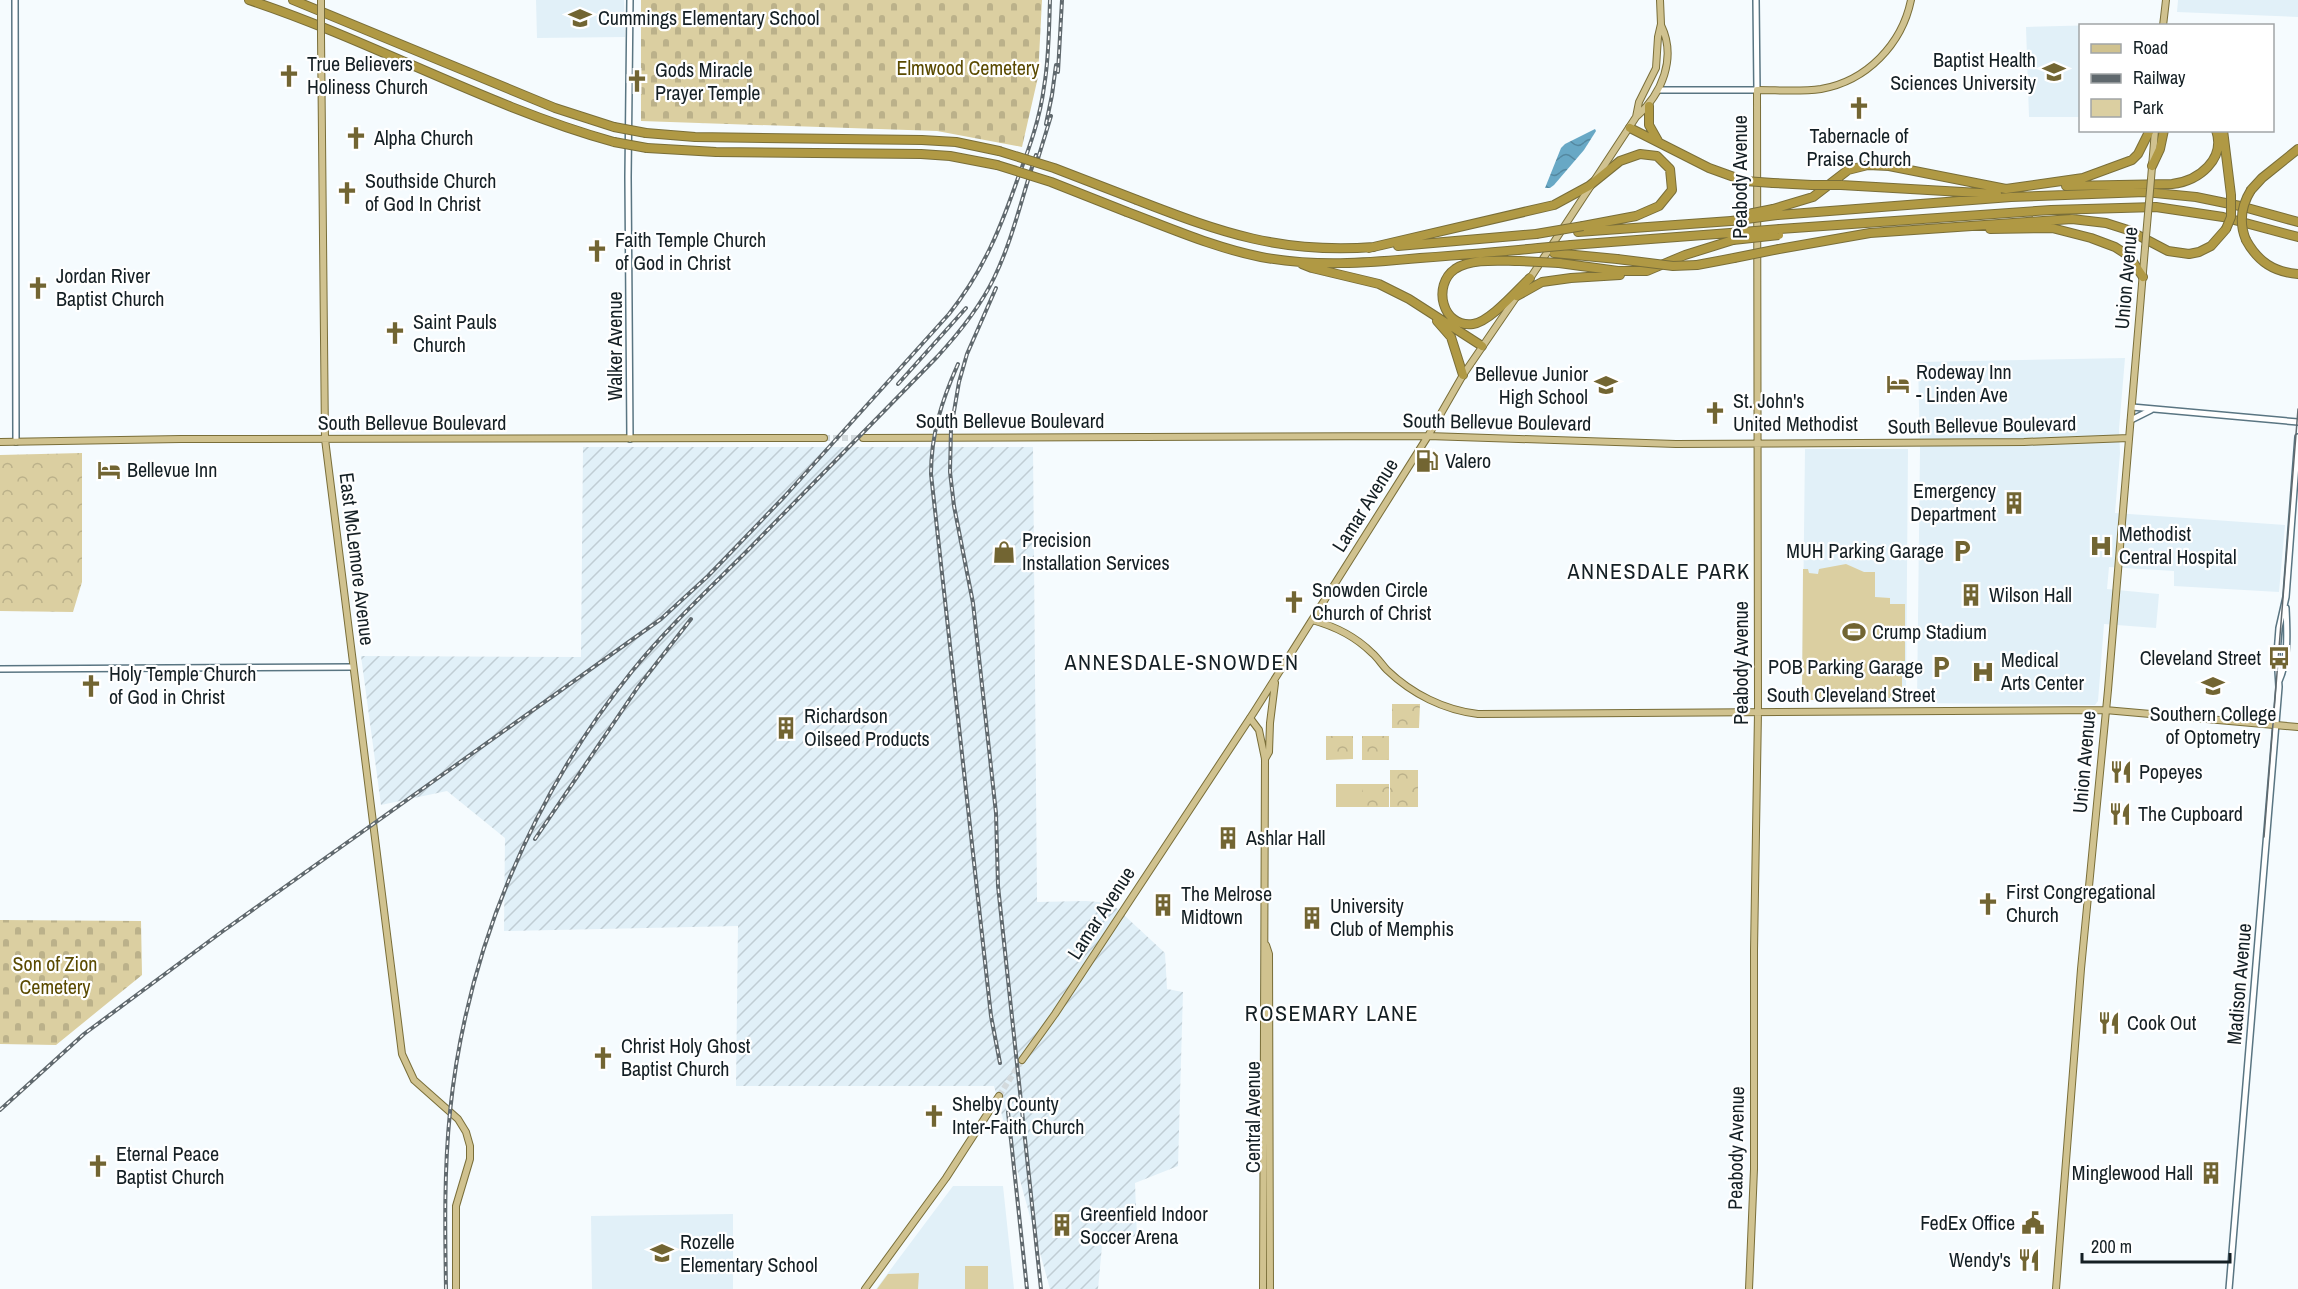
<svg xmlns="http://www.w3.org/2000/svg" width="2298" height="1289" viewBox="0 0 2298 1289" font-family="'Archivo Narrow',sans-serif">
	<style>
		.built { fill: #e1f0f8 }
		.industrial { fill: url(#industrial-furrows) }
		.green { fill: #dbcfa1 }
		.forest { fill: url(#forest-crowns) }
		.cemetery { fill: url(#cemetery-stones) }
		.water { fill: url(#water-waves) }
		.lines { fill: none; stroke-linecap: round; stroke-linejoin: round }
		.major-tunnel { stroke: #d3dadd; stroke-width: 6; stroke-dasharray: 6 3; stroke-linecap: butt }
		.minor-casing { stroke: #597582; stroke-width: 8 }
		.major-casing { stroke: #796e39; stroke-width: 8 }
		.highway-casing { stroke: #796e39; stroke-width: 10 }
		.minor { stroke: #fff; stroke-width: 5 }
		.major { stroke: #d0c28f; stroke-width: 6 }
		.highway { stroke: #b09944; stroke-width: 8 }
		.tram { stroke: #60696e; stroke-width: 1.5 }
		.rail-casing { stroke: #60696e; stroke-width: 4 }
		.rail { stroke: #fff; stroke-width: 1.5; stroke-dasharray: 4.5; stroke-linecap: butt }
		.major-bridge-casing { stroke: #796e39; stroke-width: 8; stroke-linecap: butt }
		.highway-bridge-casing { stroke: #796e39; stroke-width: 10; stroke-linecap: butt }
		.major-bridge { stroke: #d0c28f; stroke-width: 6 }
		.highway-bridge { stroke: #b09944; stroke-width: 8 }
		.labels { text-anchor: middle; stroke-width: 4.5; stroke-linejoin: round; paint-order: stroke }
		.poi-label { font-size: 20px; fill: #141f24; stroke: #fff; text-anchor: start }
		.park-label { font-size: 20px; fill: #5a4a00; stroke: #fff }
		.street-label { font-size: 20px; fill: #141f24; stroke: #fff }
		.quarter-label { font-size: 22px; letter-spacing: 1.5px; fill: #141f24; stroke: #fff }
	</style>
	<defs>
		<pattern id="industrial-furrows" width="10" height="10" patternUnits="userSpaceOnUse" patternTransform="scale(1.5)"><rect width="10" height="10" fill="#e1f0f8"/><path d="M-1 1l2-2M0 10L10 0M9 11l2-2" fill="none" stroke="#c0cdd4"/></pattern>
		<pattern id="forest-crowns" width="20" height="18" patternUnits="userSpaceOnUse" patternTransform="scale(1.5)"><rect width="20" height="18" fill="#dbcfa1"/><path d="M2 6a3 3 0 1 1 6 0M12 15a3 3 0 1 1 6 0" fill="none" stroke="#bbb18a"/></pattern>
		<pattern id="cemetery-stones" width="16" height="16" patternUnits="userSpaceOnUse" patternTransform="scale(1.5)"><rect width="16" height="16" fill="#dbcfa1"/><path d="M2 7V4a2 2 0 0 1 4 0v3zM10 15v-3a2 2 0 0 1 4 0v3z" fill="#bbb18a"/></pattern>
		<pattern id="water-waves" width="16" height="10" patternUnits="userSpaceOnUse" patternTransform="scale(1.5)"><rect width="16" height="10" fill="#68a8c5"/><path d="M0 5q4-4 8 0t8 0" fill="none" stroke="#5488a0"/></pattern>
	</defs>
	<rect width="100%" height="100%" fill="#f5fbfe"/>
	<path class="built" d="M536,0h88l1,37 -88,1z
		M2178,0h120v17l-121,-5z
		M2138,24l-58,2v91h-51l-3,-90z
		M2125,358l-6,71 1,24 -5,60 170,12 -6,67 -105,-6v-15l-65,-4 -2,22 52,5 -3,34 -52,-4 -6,77 -3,4 -178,-2 3,-254 -2,-87z
		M1805,449h103l-2,248 -5,4 -99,-1z
		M953,1186h50l11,103h-138z
		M733,1214v75h-141l-1,-73z"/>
	<path class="industrial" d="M583,447h450l4,455 49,-1 25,2 54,50 2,36 16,3 -5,174 -43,17 2,54 -34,-2 -5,54h-48l-56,-203h-258l2,-160 -234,5 1,-93 -58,-47 -66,14 -20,-149 220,1z"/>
	<path class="green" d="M1846,564l18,8h11v25l15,1v6h15v57h-3v29l-8,8h-14l-9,2h-69l1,-131h5l1,4 9,1 1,-5z
		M1336,784h26v23h-26z
		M965,1266h23v23h-23z
		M919,1273l-1,16h-41l11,-15z"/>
	<path class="forest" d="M82,453v129l-9,30 -73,-1v-156z
		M1392,704h28l-1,24h-27z
		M1326,736h27v23l-27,1z
		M1362,736h27v24h-27z
		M1390,770h28v37h-28z
		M1362,784h27v23h-27z"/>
	<path class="cemetery" d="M641,0h401l-4,77 -16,70 -85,-16 -296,-10z
		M0,920l141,1 1,54 -86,70 -56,-1z"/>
	<path class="water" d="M1595,129l1,2 -12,19 -30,35 -4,3h-5l16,-40 4,-4z"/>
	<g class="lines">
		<path class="major-tunnel" d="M824,438h39
			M999,1096l23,-36"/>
		<g class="minor-casing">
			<path id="minor" d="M15,0l1,442
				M1659,90h98l-1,-90
				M2132,407l166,15
				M2131,420l20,-10
				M630,439l-2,-262 2,-177
				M0,669l353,-2
				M2279,681c10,-23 8,-49 7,-73
				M2229,1289l50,-602 -2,-33 2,-26 7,-31 12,-160"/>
		</g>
		<g class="major-casing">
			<path id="major" d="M2163,26l3,-26
				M321,36l4,403 77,615 12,26 44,39 8,13 4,14v13l-14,47v83
				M1636,117c26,-23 41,-59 25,-92
				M2151,179l4,-49
				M1529,280l107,-163 3,-15 17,-34 2,-31 3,-13 -1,-24
				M863,438l565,-2 248,8 348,-2 105,-4
				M0,442l181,-3 643,-1
				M1312,620c22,6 43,16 60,33 6,5 10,12 15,17 25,24 57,40 91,44l627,-4 193,17
				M1250,718l9,12 6,29 -2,530
				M1265,759l4,-7 1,-29 5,-40
				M1266,945l3,9 1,335
				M1022,1060l33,-46 199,-302 174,-276 35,-61 56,-82
				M865,1289l81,-111 53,-82
				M1749,1289l5,-120v-219l4,-238 -1,-622c21,0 43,2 64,-1 46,-8 81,-45 90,-89
				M2056,1289l25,-320 27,-279 37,-442"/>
		</g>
		<g class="highway-casing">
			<path id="highway" d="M249,0c124,41 239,107 365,142
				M293,0l262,108 59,19
				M1649,106v19l9,16
				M1630,128l79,40 36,13
				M2223,130l8,65
				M646,133l49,4 227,3 34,2 43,9
				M647,148l69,4 205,2 29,2 47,9
				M2152,166l8,-17 4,-19
				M1773,183l39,2
				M1841,185l156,9
				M2066,186l106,-2c27,-3 54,-25 44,-54
				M2251,190l11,-12 36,-29
				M1137,200c85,33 144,54 237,47
				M1773,209l40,-12 35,-27 20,-5 21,1 117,23 77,-11 49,-18 6,-6 12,-24
				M1127,212c43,16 88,36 134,45 53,10 106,6 159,1 40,-3 79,-6 118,-10
				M1777,215l234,-18 134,-5 51,5 44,9 58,16
				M1780,229l271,-19 105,-3 67,10 75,20
				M1990,229l62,-1 39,10 24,9 14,9 14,21
				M1578,232l153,-11
				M2246,240c12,22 28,32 52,34
				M1571,245l159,-12
				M1398,246l138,-12
				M1369,248l185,-43 35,-19 31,-25 20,-7 17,2 13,13 2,21 -13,16 -23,10 -53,10
				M1779,249l91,-16 202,-14 34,4 22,7 40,21 21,3 10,-2 12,-6 15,-17
				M1554,253l63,6
				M1519,261c-19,0 -47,-3 -64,8 -23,16 -13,59 18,55 17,-2 44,-34 57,-46
				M1559,263l59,8h29l38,-16 48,-15
				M1302,264l10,4 67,16 30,15 73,47
				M1697,265l37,-7
				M1517,296l25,-14 29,-4 49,-3
				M1437,321l14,16 12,38"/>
		</g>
		<use href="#minor" class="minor"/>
		<use href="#major" class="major"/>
		<use href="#highway" class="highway"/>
		<path class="tram" d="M2264,837l34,-428"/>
		<g class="rail-casing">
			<path id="rail" d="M1058,72l4,-72
				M1046,124l6,-29 4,-30
				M1036,165l15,-49
				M996,288l-29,66 -8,28 -8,47 -1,43 4,34 19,97 23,210 2,73 43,403
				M958,364c-16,36 -27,70 -27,110l60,542 9,47
				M898,384l68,-76
				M535,839l103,-152 53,-68
				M0,1110l84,-76 139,-103 438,-312 47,-43 77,-80 164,-182c35,-44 52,-87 70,-139 11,-29 21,-57 25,-88 5,-29 5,-58 6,-87
				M1008,1112l19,177
				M446,1289c-1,-59 -2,-118 4,-177 16,-160 82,-317 183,-442 35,-43 76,-81 115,-120 63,-64 126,-129 189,-193 22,-24 43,-50 57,-79 19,-39 28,-82 42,-123"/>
		</g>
		<use href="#rail" class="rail"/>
		<g class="major-bridge-casing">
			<path id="major-bridge" d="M321,36v-36
				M2145,248l6,-69"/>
		</g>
		<g class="highway-bridge-casing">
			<path id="highway-bridge" d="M614,127l32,6
				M614,142l33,6
				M999,151l55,17 83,32
				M997,165l54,17 76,30
				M1745,181l28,2
				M1812,185h29
				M1748,214l25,-5
				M1731,221l46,-6
				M2226,229l5,-12v-22
				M1730,233l50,-4
				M1536,234l47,-8
				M1733,240l46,-5
				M2246,240c-7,-17 -5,-34 5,-50
				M1538,248l33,-3
				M1734,258l45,-9
				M1617,259l56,7 24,-1
				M1519,261l40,2"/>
		</g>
		<use href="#major-bridge" class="major-bridge"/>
		<use href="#highway-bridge" class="highway-bridge"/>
	</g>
	<defs>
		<g id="school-bare" transform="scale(1.8)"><path d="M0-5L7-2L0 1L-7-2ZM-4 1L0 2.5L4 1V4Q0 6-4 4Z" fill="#726532" stroke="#fff" stroke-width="2.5" paint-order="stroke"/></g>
		<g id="university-bare" transform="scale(1.8)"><path d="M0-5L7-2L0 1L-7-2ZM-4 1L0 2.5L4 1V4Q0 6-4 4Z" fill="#726532" stroke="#fff" stroke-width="2.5" paint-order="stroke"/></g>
		<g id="church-bare" transform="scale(1.8)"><path d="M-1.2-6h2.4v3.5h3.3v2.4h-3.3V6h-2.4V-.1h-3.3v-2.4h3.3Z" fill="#726532" stroke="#fff" stroke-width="2.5" paint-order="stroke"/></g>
		<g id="hotel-bare" transform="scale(1.8)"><path d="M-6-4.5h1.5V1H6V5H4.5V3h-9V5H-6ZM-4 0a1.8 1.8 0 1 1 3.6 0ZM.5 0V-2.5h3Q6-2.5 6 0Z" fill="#726532" stroke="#fff" stroke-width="2.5" paint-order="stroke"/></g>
		<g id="fuel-bare" transform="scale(1.8)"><path d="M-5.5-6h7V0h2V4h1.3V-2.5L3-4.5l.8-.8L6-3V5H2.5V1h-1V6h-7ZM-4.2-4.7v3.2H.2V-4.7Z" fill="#726532" stroke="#fff" stroke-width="2.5" paint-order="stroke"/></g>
		<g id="building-bare" transform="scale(1.8)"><path d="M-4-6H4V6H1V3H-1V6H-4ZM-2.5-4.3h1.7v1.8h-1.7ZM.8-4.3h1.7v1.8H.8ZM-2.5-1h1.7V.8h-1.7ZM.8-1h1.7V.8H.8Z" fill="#726532" stroke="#fff" stroke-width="2.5" paint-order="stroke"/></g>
		<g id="hospital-bare" transform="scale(1.8)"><path d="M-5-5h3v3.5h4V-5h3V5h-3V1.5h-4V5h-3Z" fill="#726532" stroke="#fff" stroke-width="2.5" paint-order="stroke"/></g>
		<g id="parking-bare" transform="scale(1.8)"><path d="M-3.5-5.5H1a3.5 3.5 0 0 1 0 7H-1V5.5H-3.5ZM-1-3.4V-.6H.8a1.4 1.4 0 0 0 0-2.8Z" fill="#726532" stroke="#fff" stroke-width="2.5" paint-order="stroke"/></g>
		<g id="shop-bare" transform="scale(1.8)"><path d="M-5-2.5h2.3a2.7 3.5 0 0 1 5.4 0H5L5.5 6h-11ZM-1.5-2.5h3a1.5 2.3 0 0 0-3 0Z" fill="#726532" stroke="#fff" stroke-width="2.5" paint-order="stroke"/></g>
		<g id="stadium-bare" transform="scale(1.8)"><path d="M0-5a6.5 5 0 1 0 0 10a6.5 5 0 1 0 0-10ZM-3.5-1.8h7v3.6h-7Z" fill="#726532" stroke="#fff" stroke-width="2.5" paint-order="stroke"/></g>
		<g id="bus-bare" transform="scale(1.8)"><path d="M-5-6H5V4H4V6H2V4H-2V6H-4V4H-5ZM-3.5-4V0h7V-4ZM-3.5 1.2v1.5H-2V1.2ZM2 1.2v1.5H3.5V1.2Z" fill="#726532" stroke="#fff" stroke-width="2.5" paint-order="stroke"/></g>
		<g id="restaurant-bare" transform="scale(1.8)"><path d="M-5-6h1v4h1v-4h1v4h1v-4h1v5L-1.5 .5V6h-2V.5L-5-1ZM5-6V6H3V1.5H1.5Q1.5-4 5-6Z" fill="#726532" stroke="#fff" stroke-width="2.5" paint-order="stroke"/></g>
		<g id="civic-bare" transform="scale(1.8)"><path d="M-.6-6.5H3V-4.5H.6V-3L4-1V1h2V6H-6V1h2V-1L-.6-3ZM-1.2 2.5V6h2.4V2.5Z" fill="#726532" stroke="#fff" stroke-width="2.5" paint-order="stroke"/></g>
	</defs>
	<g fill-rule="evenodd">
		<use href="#school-bare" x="580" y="18"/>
		<use href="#university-bare" x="2054" y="72"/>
		<use href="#church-bare" x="289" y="76"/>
		<use href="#church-bare" x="637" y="81"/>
		<use href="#church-bare" x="1859" y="108"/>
		<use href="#church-bare" x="356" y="138"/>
		<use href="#church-bare" x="347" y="193"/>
		<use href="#church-bare" x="597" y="251"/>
		<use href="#church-bare" x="38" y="288"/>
		<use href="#church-bare" x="395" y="333"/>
		<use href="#hotel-bare" x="1898" y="384"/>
		<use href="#school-bare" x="1606" y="385"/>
		<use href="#church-bare" x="1715" y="413"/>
		<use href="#fuel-bare" x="1427" y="461"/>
		<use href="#hotel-bare" x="109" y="470"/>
		<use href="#building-bare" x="2014" y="503"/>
		<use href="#hospital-bare" x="2101" y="546"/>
		<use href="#parking-bare" x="1962" y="551"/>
		<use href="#shop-bare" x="1004" y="552"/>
		<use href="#building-bare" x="1971" y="595"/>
		<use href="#church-bare" x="1294" y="602"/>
		<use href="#stadium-bare" x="1854" y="632"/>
		<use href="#bus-bare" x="2279" y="658"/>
		<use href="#parking-bare" x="1941" y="667"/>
		<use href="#hospital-bare" x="1983" y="672"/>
		<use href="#church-bare" x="91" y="686"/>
		<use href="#school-bare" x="2213" y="686"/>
		<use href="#building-bare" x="786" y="728"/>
		<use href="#restaurant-bare" x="2121" y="772"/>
		<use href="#restaurant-bare" x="2120" y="814"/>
		<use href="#building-bare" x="1228" y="838"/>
		<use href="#church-bare" x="1988" y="904"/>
		<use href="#building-bare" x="1163" y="905"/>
		<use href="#building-bare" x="1312" y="918"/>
		<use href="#restaurant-bare" x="2109" y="1023"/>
		<use href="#church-bare" x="603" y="1058"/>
		<use href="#church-bare" x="934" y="1116"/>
		<use href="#church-bare" x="98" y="1166"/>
		<use href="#building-bare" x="2211" y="1173"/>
		<use href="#civic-bare" x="2033" y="1223"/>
		<use href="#building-bare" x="1062" y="1225"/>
		<use href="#school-bare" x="662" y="1253"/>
		<use href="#restaurant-bare" x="2029" y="1260"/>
	</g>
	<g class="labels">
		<g class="poi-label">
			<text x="598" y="25">Cummings Elementary School</text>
			<text x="2036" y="67" text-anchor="end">Baptist Health<tspan x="2036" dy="23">Sciences University</tspan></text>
			<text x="307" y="71">True Believers<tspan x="307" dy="23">Holiness Church</tspan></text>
			<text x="655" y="77">Gods Miracle<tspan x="655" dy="23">Prayer Temple</tspan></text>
			<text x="1859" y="143" text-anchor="middle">Tabernacle of<tspan x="1859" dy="23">Praise Church</tspan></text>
			<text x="374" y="145">Alpha Church</text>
			<text x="365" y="188">Southside Church<tspan x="365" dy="23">of God In Christ</tspan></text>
			<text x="615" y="247">Faith Temple Church<tspan x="615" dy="23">of God in Christ</tspan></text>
			<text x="56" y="283">Jordan River<tspan x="56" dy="23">Baptist Church</tspan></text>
			<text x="413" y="329">Saint Pauls<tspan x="413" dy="23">Church</tspan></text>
			<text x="1916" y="379">Rodeway Inn<tspan x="1916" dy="23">- Linden Ave</tspan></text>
			<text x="1588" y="381" text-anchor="end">Bellevue Junior<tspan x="1588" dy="23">High School</tspan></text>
			<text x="1733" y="408">St. John's<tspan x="1733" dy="23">United Methodist</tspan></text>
			<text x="1445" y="468">Valero</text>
			<text x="127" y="477">Bellevue Inn</text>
			<text x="1996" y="498" text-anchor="end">Emergency<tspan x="1996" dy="23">Department</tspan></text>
			<text x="2119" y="541">Methodist<tspan x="2119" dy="23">Central Hospital</tspan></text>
			<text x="1022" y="547">Precision<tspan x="1022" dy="23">Installation Services</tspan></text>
			<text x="1944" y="558" text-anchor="end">MUH Parking Garage</text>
			<text x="1312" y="597">Snowden Circle<tspan x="1312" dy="23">Church of Christ</tspan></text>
			<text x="1989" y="602">Wilson Hall</text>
			<text x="1872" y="639">Crump Stadium</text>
			<text x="2261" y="665" text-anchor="end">Cleveland Street</text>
			<text x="2001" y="667">Medical<tspan x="2001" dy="23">Arts Center</tspan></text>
			<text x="1923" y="674" text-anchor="end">POB Parking Garage</text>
			<text x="109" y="681">Holy Temple Church<tspan x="109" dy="23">of God in Christ</tspan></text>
			<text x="2213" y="721" text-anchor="middle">Southern College<tspan x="2213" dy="23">of Optometry</tspan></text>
			<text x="804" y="723">Richardson<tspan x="804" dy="23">Oilseed Products</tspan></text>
			<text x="2139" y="779">Popeyes</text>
			<text x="2138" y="821">The Cupboard</text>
			<text x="1246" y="845">Ashlar Hall</text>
			<text x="2006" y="899">First Congregational<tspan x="2006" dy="23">Church</tspan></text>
			<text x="1181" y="901">The Melrose<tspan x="1181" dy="23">Midtown</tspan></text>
			<text x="1330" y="913">University<tspan x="1330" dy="23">Club of Memphis</tspan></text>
			<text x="2127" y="1030">Cook Out</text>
			<text x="621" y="1053">Christ Holy Ghost<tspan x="621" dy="23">Baptist Church</tspan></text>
			<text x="952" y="1111">Shelby County<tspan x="952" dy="23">Inter-Faith Church</tspan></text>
			<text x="116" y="1161">Eternal Peace<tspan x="116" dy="23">Baptist Church</tspan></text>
			<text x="2193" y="1180" text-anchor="end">Minglewood Hall</text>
			<text x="1080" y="1221">Greenfield Indoor<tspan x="1080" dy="23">Soccer Arena</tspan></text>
			<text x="2015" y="1230" text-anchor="end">FedEx Office</text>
			<text x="680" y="1249">Rozelle<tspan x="680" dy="23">Elementary School</tspan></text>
			<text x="2011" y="1267" text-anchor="end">Wendy's</text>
		</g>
		<g class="park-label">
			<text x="968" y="75">Elmwood Cemetery</text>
			<text x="55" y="971">Son of Zion<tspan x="55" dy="23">Cemetery</tspan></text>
		</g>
		<g class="street-label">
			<text transform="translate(1740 177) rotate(-90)" y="7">Peabody Avenue</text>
			<text transform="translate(2126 278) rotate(-85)" y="7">Union Avenue</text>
			<text transform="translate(615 346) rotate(-90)" y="7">Walker Avenue</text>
			<text x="1010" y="428">South Bellevue Boulevard</text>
			<text transform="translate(1497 422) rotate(1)" y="7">South Bellevue Boulevard</text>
			<text x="412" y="430">South Bellevue Boulevard</text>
			<text transform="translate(1982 425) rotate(-1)" y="7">South Bellevue Boulevard</text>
			<text transform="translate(1365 505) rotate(-58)" y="7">Lamar Avenue</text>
			<text transform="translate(357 559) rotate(83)" y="7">East McLemore Avenue</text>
			<text transform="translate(1741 663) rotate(-90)" y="7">Peabody Avenue</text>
			<text x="1851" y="702">South Cleveland Street</text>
			<text transform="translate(2084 762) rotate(-85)" y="7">Union Avenue</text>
			<text transform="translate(1101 913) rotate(-57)" y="7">Lamar Avenue</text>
			<text transform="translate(2239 984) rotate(-85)" y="7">Madison Avenue</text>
			<text transform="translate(1253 1117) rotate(-90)" y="7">Central Avenue</text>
			<text transform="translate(1736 1148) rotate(-89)" y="7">Peabody Avenue</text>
		</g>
		<g class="quarter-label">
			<text x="1659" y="579">ANNESDALE PARK</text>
			<text x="1182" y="670">ANNESDALE-SNOWDEN</text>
			<text x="1332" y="1021">ROSEMARY LANE</text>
		</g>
	</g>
	<rect x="2079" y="24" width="195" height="108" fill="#ffffff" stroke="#a1a5a7" stroke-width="1.5"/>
	<rect x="2091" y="44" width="30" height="9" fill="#d0c28f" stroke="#a1a5a7" stroke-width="1.5"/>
	<text x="2133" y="54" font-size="18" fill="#141f24">Road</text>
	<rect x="2091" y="74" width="30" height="9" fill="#60696e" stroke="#a1a5a7" stroke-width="1.5"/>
	<text x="2133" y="84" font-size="18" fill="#141f24">Railway</text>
	<rect x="2091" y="99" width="30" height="18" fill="#dbcfa1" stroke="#a1a5a7" stroke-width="1.5"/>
	<text x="2133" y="114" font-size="18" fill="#141f24">Park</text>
	<path d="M2082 1253v9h148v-9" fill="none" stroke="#141f24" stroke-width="3"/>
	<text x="2091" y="1253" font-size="18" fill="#141f24" stroke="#ffffff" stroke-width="4.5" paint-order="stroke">200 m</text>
</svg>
